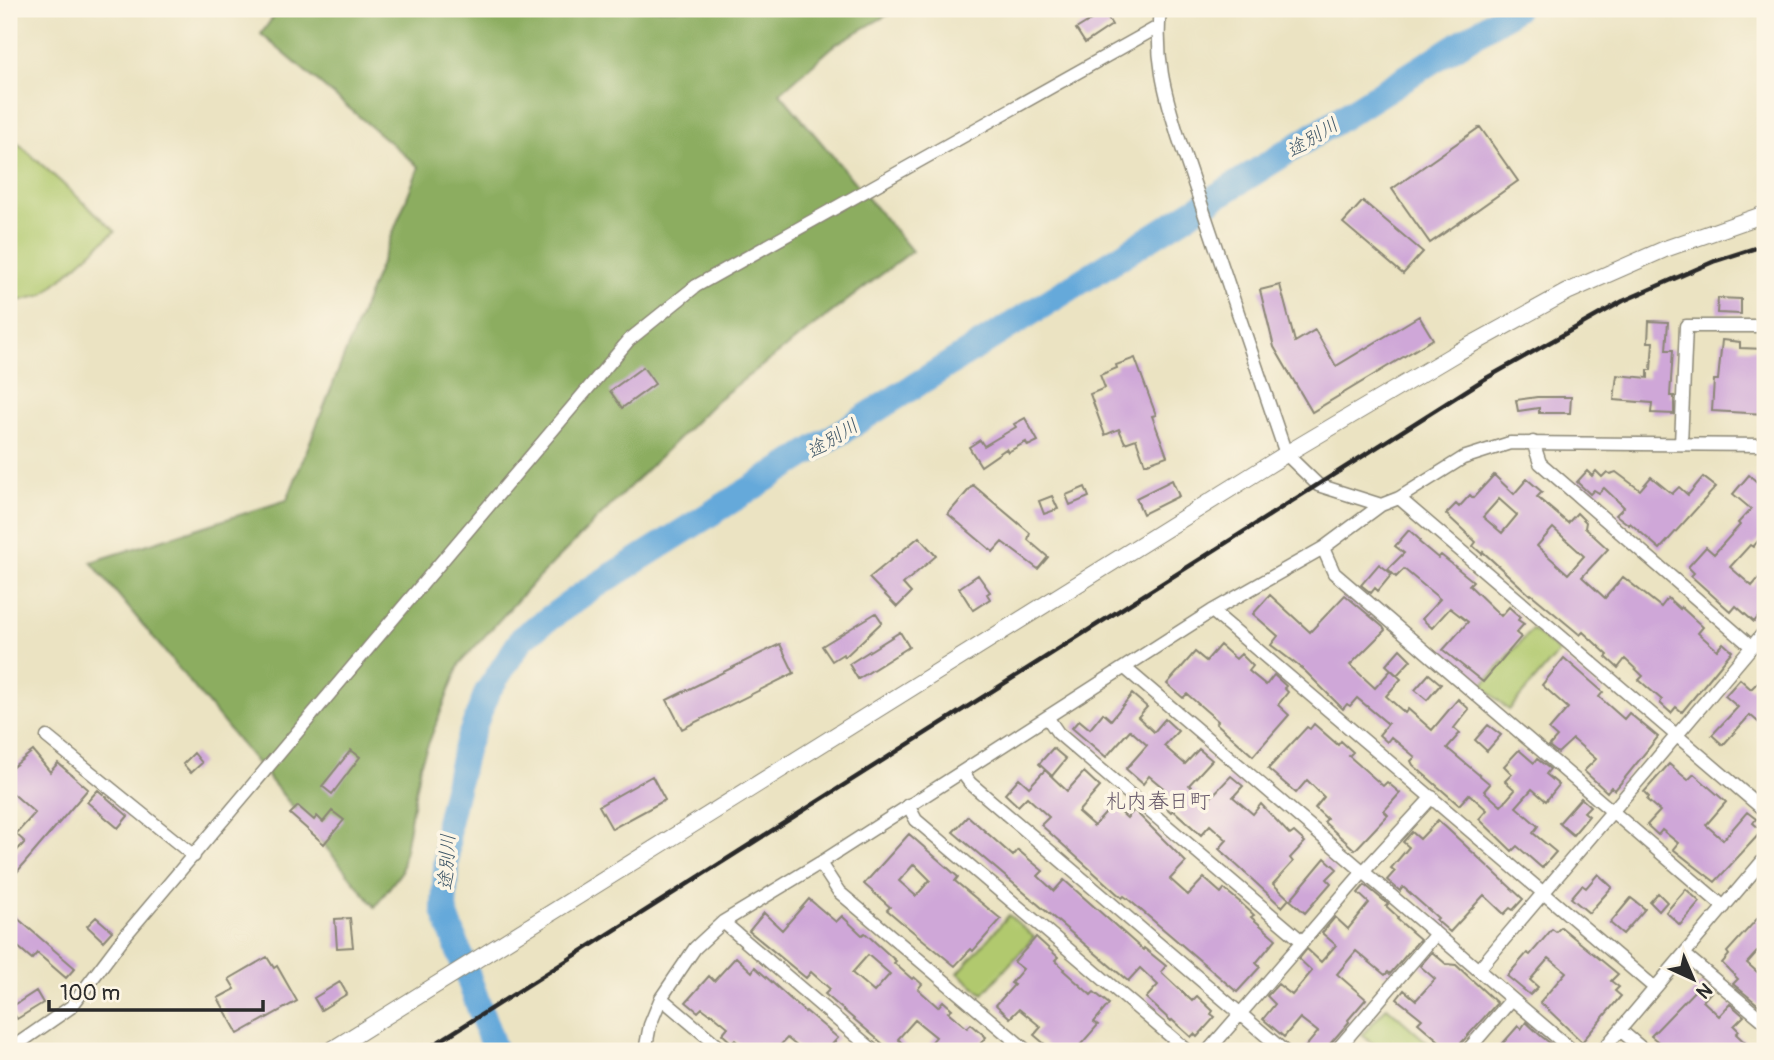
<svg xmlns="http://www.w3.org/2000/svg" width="1774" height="1060" viewBox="0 0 1774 1060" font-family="Pangolin,'Klee One',sans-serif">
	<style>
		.green { fill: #b1c96e; stroke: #6e7a4c; stroke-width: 2 }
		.forest { fill: #8cad61; stroke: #5c6c46; stroke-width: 2 }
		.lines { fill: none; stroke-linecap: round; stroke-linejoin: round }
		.river { stroke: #65a9da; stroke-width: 26 }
		.building { fill: #cfa7d8; fill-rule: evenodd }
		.street-casing { stroke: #8b8776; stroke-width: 15 }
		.secondary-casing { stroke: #8b8776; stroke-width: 18 }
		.street { stroke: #fff; stroke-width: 12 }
		.secondary { stroke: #fff; stroke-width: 16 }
		.rail { stroke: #2b2b2b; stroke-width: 4.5 }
		.labels { text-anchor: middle; stroke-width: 7; stroke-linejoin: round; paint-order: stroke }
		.water-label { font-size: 19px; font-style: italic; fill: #3f5768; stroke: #fcf5e5 }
		.quarter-label { font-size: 21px; fill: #645668; stroke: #fcf5e5 }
	</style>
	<rect width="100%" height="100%" fill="#fcf5e5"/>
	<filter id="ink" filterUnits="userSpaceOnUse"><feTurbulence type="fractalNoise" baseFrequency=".0143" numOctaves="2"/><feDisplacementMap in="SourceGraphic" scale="14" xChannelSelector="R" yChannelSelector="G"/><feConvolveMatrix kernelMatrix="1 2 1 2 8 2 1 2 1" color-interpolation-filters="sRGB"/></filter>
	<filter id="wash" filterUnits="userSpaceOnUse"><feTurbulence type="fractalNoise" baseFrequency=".00686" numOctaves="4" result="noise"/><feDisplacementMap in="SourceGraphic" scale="28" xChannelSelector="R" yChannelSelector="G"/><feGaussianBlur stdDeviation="1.57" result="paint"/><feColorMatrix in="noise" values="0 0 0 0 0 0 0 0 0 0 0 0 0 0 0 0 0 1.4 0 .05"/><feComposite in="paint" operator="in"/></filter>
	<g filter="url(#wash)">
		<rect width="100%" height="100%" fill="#ebe3c2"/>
		<path class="green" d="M9,135l106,96 -72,64 -34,8z
			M1532,629l27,23 -50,58 -27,-24z
			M1009,915l25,22 -51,57 -25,-21z
			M1387,1007l50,44h-56l-19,-16z"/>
		<path class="forest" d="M279,9h619l-62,35 -56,49 132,158 -195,149 -183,182 -74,81 -40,102 -19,107 -26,35 -284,-345 196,-62 132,-333 -158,-133z"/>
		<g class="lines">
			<path class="river" d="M495,1051l-51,-141 4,-87 17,-73 22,-58 36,-55 63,-45 929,-583"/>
		</g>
		<g id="blocks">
			<path class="building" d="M1104,12l8,13 -27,18 -9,-14z
				M1480,127l38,54 -88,62 -38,-54z
				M1363,201l60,51 -20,22 -60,-51z
				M1280,285l15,57 20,-12 21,36 83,-50 14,23 -121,73 -38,-65 -14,-57z
				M1718,298l23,1v15l-24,-1z
				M1649,321l19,1 -2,28h7l-3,46h4v18l-23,-1 1,-10 -38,-3 3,-25 31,3v-8h3l2,-28h-5z
				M1722,340l18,2v6l25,1v65l-53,-3 2,-31h4z
				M1135,358l21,57 -4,1 15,40 -22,8 -9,-25 -11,4 -6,-14 -14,6 -15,-41 15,-6 -5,-13 17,-7 -1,-3z
				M643,367l12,17 -33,24 -12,-17z
				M1537,397h34l-1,16h-31v-5l-21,3 -2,-11z
				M1025,418l13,23 -10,5 -2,-4 -18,10 -2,-3 -25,17 -12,-19 11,-7 4,6 32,-19 -2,-3z
				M1587,471l5,5 4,-5 6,6 5,-5 3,2 6,-2 24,18 11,-13 21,17 7,-7 9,8 15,-18 13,10 -56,62 -30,-26 -1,2 -13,-10 8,-8 -20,-19 -5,5 -5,-3 -4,4 -13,-12z
				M1494,475l20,19 13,-15 15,13 -5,5 31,26 9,-10 9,9 -1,6 23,21 -26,28 23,21 18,-21 38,30 7,-9 12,11 1,-2 22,20 -5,6 19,17 6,-7 9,8 -50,61 -6,-5 -5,6 -11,-10 2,-3 -23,-20 4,-4 -18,-17 -7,9 -12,-11 2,-2 -25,-23 -3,3 -49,-41 -1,1 -47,-43 -1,2 -9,-8 3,-4 -30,-28 10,-10 3,3 11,-12 3,3zM1499,499l18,16 -15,18 -19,-16zM1553,528l31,28 -16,18 -31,-28z
				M1749,475l16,14v44l-12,14 -3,-2 -20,22 22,19 13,-15v38l-11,13 -18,-16 -5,6 -40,-36 3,-3 -6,-6 18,-20 8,7 26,-29 -2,-2 13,-14 -18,-15z
				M1172,480l7,16 -36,18 -7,-16z
				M973,485l57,48 -2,7 20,17 -10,12 -36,-27 -9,10 -45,-38z
				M1085,487l4,10 -19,8 -4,-10z
				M1052,496l6,13 -14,5 -5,-13z
				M1409,530l11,10 -1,2 19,16 3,-3 32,26 -4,4 32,31 8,-9 11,10 -2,3 6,4 -8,9 5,4 -38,45 -40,-32 25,-28 -18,-14 -18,20 -10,-9 18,-20 -36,-30 -8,8 -8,-8 16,-16 -9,-7z
				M919,537l17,19 -33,28 8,9 -14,14 -28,-29z
				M1379,564l13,10 -14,17 -3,-3 -4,5 -10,-8z
				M978,575l12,17 -3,2 3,5 -17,11 -14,-22z
				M1270,595l40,37 35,-37 38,32 2,3 -35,35 25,23 16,-18 10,9 -15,17 19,17 3,-4 24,21 26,-31 11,10 -15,19 6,5 -13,15 43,36 -6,7 17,15 14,-16 -10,-9 7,-7 -8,-8 15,-16 15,13 3,-4 13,10 -4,5 13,11 -13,16 -14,-12 -16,18 22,19 -5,7 23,19 -14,16 -25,-22 -5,5 -33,-32 8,-9 -18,-16 -10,11 -46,-40 -2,-4 4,-4 -24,-20 -4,5 -8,-7 9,-11 -31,-26 -7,8 -3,-2 -4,5 -38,-38 -34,-26 7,-9 -25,-22z
				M876,613l6,9 -37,35 -2,-3 -11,7 -10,-15z
				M900,632l9,15 -51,32 -9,-15z
				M780,644l14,29 -112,56 -15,-29z
				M1220,645l16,14 5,-5 12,12 -4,5 17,14 8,-10 12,11 -2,2 4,4 -10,13 11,10 -36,41 -37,-33 2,-2 -31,-27 -4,4 -16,-14 28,-32 11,9z
				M1400,649l11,11 -14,15 -11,-10z
				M1564,658l39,34 -4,5 25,22 5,-6 29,24 -43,53 -4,-3 -4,5 -23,-21 12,-12 -23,-20 -15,14 -9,-7 8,-9 -8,-7 19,-22 -26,-23z
				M1429,674l12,10 -14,16 -12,-10z
				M1740,679l11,10 8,-8 6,5v42l-15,-13 -27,30 -11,-10 26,-28 -13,-11z
				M1132,694l15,13 -9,10 16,15 11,-13 13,12 -14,15 21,18 14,-15 13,11 -23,25 18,16 24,-25 12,10 -10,11 20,17 8,-10 29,31 4,-3 11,10 -15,16 3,4 -20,22 16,15 -7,8 -63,-58 8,-9 -17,-15 -9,10 -28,-25 -2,2 -10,-9 3,-3 -4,-3 7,-6 -18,-15 -6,8 -17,-15 21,-24 -17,-15 -24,27 -34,-29 7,-8 11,9 13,-16 8,7z
				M1314,724l24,21 3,-4 12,11 -4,4 34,30 4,-4 13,11 -16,18 4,4 -33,35 -31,-28 3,-3 -12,-11 9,-11 -17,-17 -11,13 -28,-24 39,-42 3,2z
				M1488,725l13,10 -14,16 -12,-11z
				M1053,748l13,11 -14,17 -13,-12z
				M351,750l9,7 -28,37 -10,-8z
				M33,751l17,21 8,-9 30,26 -71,83 -8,-8v-5l16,-17 -9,-8 19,-21 -26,-23v-20z
				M194,753l8,10 -11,10 -8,-9z
				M1669,764l19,16 6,-6 32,28 -20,23 17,15 24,-28 9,7 -3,4 9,8 -47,51 -42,-33 5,-6 -16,-13 -4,5 -11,-10 13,-14 -13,-11 2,-3 -5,-5z
				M1045,770l22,21 17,-19 16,15 -22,25 16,14 19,-21 14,13 7,-8 52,52 -16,17 18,16 16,-17 17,15 3,-4 17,14 13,12 -3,2 25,22 -20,24 4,4 -23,25 -109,-93 -4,-3 -2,2 -81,-73 8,-8 -22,-20 -9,9 -13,-12 14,-16 10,9z
				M652,776l13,24 -53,29 -13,-23z
				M98,790l30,26 -10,12 -31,-26z
				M1581,798l9,8 -6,6 5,4 -16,19 -14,-12z
				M298,806l16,14 3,-4 6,6 9,-11 12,9 -20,24 -34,-30z
				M968,816l45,40 5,-6 25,21 -5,5 16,15 10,-11 79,70 1,-2 22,18 -5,6 31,29 5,-5 16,15 -2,3 4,3 -18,20 -3,-3 -3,3 -19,-17 -1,1 -25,-23 12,-13 -18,-17 -12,13 -175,-149z
				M1438,820l85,79 -10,11 -3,-2 -6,6 -20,-19 -34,37 -14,-12 2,-2 -35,-31 -3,4 -13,-11 8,-9 -4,-3 18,-21 -6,-5 9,-10 8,7z
				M909,834l49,43 -3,4 46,38 -28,32 -2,-2 -16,17 -55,-45 -13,-11 3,-3 -26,-23zM914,864l16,16 -14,16 -17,-15z
				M1325,858l12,11 -10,10 4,4 -26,30 -15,-13z
				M1598,874l14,13 -23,26 -18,-15 11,-13 4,3z
				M1365,885l23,19 -2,2 12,11 -1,2 23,20 -30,35 -2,-2 -3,3 -29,-24 -19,23 29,25 -18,21 1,2 -20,23 -2,6h-25l16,-19 -18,-14 -16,19 -21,-18 12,-15 -8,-8 11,-12 14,11 20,-24 -13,-12 8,-10 14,13 15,-17 -14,-12 13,-16 13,12 21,-26 -11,-10z
				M1686,889l14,13 -20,23 -14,-13z
				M1658,893l9,9 -8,9 -9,-9z
				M1631,898l14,11 -22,25 -13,-11z
				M809,899l27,23 6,-6 20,19 3,-2 31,28 -2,2 18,16 2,-2 8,7 -4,5 20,18 5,-6 9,8 -4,3 19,16 4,-4 15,13 -6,7 9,7h-65l12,-14 -21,-17 -17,19 12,12h-19l-66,-57 5,-5 -19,-17 -5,6 -57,-47 15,-18 18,17zM868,955l22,19 -16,18 -22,-19z
				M1765,910v33l-18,20 18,16v23l-4,5 -28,-23 5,-5 -16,-16 7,-8 -2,-3z
				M9,911l66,57 -9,10 -29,-25 -5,6 -23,-20z
				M96,917l16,14 -9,10 -16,-15z
				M350,918l3,29 -16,1 -2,-29z
				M1561,927l57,47 -7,7 8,6 -4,4 6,5 -39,46 -42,-40 26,-30 -17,-14 -19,22 8,7 -8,8 -23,-19 20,-23 3,2 22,-26 4,3z
				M1036,937l22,20 -3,3 9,9 -1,1 28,25 3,-3 15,12 -15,18 4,3 -23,26h-22l-19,-16 7,-8 -22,-18 -9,9 -14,-13 18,-20 -3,-2 12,-14 -9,-7z
				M1432,952l14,12 10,1 41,38 -43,48h-13l-6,-5 4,-5 -21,-18 4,-4 -25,-20 7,-9 12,10 19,-21 -15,-13z
				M267,957l7,11 3,-2 20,35 -59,33 -20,-36 17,-9 -6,-10z
				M736,957l16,15 3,-5 50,45 1,-1 32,27 -12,13h-23l-16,-13 -12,13h-27l-13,-11 -3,3 -10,-9 6,-7 -17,-14 -1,1 -8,-6 -4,4 -12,-10 23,-26 5,5z
				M340,982l7,12 -26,16 -7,-12z
				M1702,983l9,9 -8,9 16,15 11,-12 14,12 -10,10 5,5 -3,3 18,17h-98l6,-6 -11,-9z
				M36,991l7,12 -26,16 -7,-11z
				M1526,1022l15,14 19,15h-64l22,-25 3,3z"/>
		</g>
	</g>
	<g filter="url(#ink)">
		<use href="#blocks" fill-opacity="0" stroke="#8b8776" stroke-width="2"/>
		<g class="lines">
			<g class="street-casing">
				<path id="street" d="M1160,9c-5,48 4,82 18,127l108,318 32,31 63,20 18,-7 64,-40 47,-15 255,2
					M1533,442l7,21 212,184
					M1681,444l5,-118h79
					M1399,498l366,313
					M1323,548l11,25 390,334
					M1212,611l443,377
					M1125,668l448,383
					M1047,717l11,16 245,209
					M47,737l147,119
					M962,772l8,11 314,268
					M908,805l8,15 272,231
					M820,863l19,29 188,159
					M723,922l151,129
					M1684,954l81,68
					M1478,970l287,-339
					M661,998l63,53
					M1620,1030l25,21
					M9,1050l62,-43 53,-70 505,-597 67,-54 462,-259
					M645,1051l5,-26 11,-27 34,-50 28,-26 97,-59 392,-252 111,-63 58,-43
					M1208,1051l155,-179 69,-75
					M1336,1051l100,-117
					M1467,1051l45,-52
					M1602,1051l163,-193"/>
			</g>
			<g class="secondary-casing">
				<path id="secondary" d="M330,1051l956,-597 172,-102 109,-60 98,-43 100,-35"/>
			</g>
			<use href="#street" class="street"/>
			<use href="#secondary" class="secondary"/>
			<path class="rail" d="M424,1051l1059,-671 140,-79 92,-40 50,-16"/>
		</g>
	</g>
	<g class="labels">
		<g class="water-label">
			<text transform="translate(1312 137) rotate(-32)" y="7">途別川</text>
			<text transform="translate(832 438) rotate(-32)" y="7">途別川</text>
			<text transform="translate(446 862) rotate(-87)" y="7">途別川</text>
		</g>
		<g class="quarter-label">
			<text x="1158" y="808">札内春日町</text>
		</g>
	</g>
	<rect width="1774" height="1060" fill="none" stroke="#fcf5e5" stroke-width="35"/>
	<g transform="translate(1693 979) rotate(136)" stroke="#fcf5e5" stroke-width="5" paint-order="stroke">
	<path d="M0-5L12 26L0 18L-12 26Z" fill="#2b2b2b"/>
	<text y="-10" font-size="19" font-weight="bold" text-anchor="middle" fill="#2b2b2b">N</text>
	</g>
	<path d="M49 1000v10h214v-10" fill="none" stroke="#2b2b2b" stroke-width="3.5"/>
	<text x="60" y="1000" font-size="21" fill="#2b2b2b" stroke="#fcf5e5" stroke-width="5" paint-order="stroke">100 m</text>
</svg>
